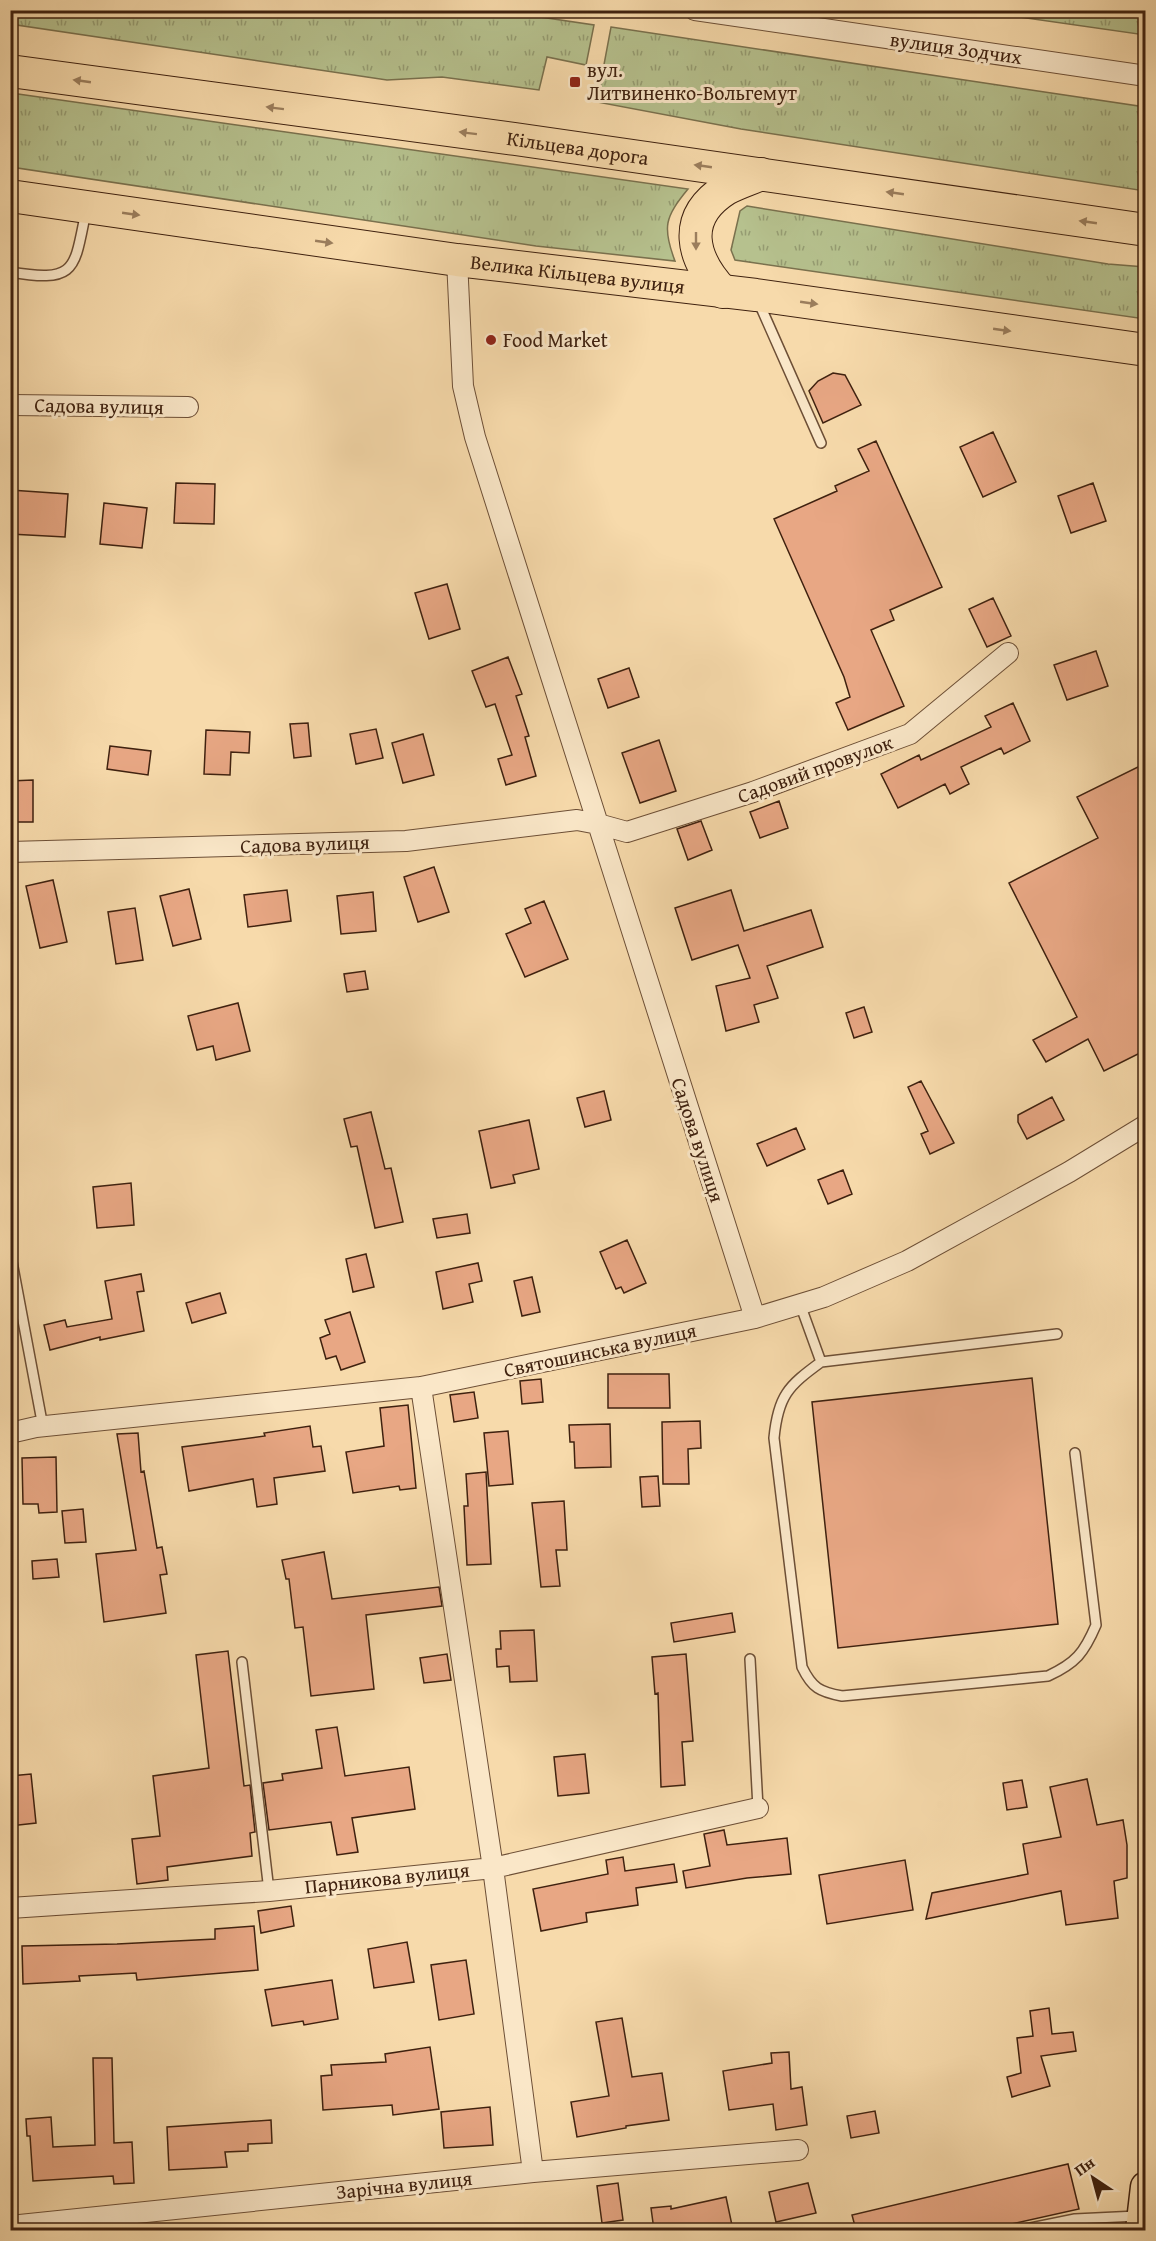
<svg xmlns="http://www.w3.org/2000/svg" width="1156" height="2241" viewBox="0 0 1156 2241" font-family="'Gentium Book Plus',serif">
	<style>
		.grass { fill: url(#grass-tufts); stroke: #7a714e; stroke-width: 1.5 }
		.building { fill: #e8a784; stroke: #3f210f; stroke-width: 1.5 }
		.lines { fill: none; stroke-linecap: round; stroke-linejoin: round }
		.service-casing { stroke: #6d4f36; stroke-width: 12 }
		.minor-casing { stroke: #6d4f36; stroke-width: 22 }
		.primary-casing { stroke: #3f210f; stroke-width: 33 }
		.trunk-casing { stroke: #3f210f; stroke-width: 34 }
		.service { stroke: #fae7c8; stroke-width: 9 }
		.minor { stroke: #fae7c8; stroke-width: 20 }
		.primary { stroke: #f7daab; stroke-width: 30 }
		.trunk { stroke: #f7daab; stroke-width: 32 }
		.oneway { fill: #9b7e5d }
		.poi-dot { fill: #8f2418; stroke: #fae7c8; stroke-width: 2 }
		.labels { text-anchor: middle; stroke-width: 6; stroke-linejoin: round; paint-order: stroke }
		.street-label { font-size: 20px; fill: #3f210f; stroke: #fae7c8 }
		.poi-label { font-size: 20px; fill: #3f210f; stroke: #fae7c8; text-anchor: start }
	</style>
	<defs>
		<pattern id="grass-tufts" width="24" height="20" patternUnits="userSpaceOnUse" patternTransform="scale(1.5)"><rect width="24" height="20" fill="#b6c18e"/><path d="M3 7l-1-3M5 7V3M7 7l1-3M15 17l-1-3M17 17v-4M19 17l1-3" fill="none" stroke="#959c72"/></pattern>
	</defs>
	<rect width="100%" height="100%" fill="#f7daab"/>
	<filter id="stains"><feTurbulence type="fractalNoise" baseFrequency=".00333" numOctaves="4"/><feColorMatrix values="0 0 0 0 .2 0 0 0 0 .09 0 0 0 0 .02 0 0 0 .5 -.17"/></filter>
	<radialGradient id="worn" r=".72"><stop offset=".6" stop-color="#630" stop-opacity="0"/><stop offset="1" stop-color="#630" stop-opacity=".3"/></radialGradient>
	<path class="grass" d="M499,11l95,14 -8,40 -39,-8 -8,33 -97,-13 -55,3 -377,-56 1,-14z
		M978,11h167v24z
		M611,27l534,80v84l-404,-62 -144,-27z
		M11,93l677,96c-23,28 -26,38 -13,72l-139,-15 -525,-79z
		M747,206l361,58 37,3v52l-410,-59 -4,-10 9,-39z"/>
	<path class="building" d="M833,373l12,2 16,30 -38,18 -14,-32 9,-10z
		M993,432l23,50 -33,15 -23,-50z
		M876,441l66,146 -52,23 4,10 -23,10 33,76 -56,24 -12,-27 14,-6 -6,-20 -70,-158 63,-28 -2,-5 34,-15 -11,-22z
		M176,483l39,1 -1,40 -40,-1z
		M1093,483l13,38 -35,12 -13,-37z
		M10,490l58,4 -3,43 -55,-3z
		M104,503l43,5 -5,40 -42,-4z
		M447,584l13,45 -31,10 -14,-46z
		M993,598l18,38 -24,11 -18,-38z
		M1096,651l12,35 -41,14 -13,-35z
		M508,657l14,37 -6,2 13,40 -4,1 11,39 -30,9 -8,-26 14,-4 -17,-51 -9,3 -14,-36z
		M629,668l10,29 -31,11 -10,-29z
		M1013,703l17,38 -26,13 -3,-6 -40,19 8,17 -19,10 -5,-10 -47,24 -17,-34 38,-19 2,5 70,-33 -6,-11z
		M308,723l3,33 -17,2 -4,-34z
		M376,729l7,29 -27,6 -6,-30z
		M206,730l44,2 -1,21 -18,-1 -1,23 -26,-1z
		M423,734l11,41 -31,8 -11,-40z
		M659,740l17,51 -36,12 -18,-50z
		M110,746l41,5 -3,24 -41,-6z
		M1146,763v287l-42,21 -16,-32 -42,23 -13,-22 44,-23 -68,-134 89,-45 -21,-41z
		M33,780v42h-23v-41z
		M779,801l9,27 -28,10 -10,-26z
		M701,821l11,29 -24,10 -11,-31z
		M434,867l15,45 -31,10 -14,-45z
		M53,880l14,62 -27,6 -14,-62z
		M189,889l12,50 -28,7 -13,-50z
		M287,890l4,31 -43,6 -4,-32z
		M731,890l13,41 67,-21 12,37 -56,19 11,32 -24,7 5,17 -33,9 -10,-45 34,-8 -12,-33 -46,15 -17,-52z
		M373,892l3,39 -35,3 -4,-38z
		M544,901l24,58 -43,18 -19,-43 25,-11 -6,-14z
		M135,908l8,52 -27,4 -8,-52z
		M365,971l3,18 -21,3 -3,-18z
		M238,1003l12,48 -34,9 -3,-14 -16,4 -9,-34z
		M864,1007l8,25 -18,6 -8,-25z
		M921,1081l33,62 -24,11 -9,-20 7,-3 -20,-44z
		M604,1091l7,29 -26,7 -8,-29z
		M1052,1097l12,23 -37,19 -9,-17v-7z
		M371,1112l14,57 6,-1 12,54 -28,6 -18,-82 -6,1 -7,-28z
		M529,1120l10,49 -26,6 2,8 -24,5 -12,-57z
		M796,1128l9,21 -38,17 -10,-22z
		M843,1170l9,24 -24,10 -10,-24z
		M131,1183l3,42 -37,3 -4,-41z
		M467,1214l3,19 -33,5 -4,-19z
		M627,1240l19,43 -22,10 -3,-6 -5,2 -16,-37z
		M366,1254l8,33 -21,5 -7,-33z
		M478,1263l4,18 -13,3 4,18 -30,7 -7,-37z
		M141,1274l3,17 -7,1 7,39 -44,9v-3l-50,13 -6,-25 21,-5 2,7 45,-8 -7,-38z
		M532,1277l8,35 -18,4 -8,-35z
		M220,1293l6,20 -34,10 -6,-20z
		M350,1312l15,50 -24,8 -5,-14 -10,3 -6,-21 10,-4 -5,-14z
		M608,1374h61l1,34h-62z
		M1032,1378l26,246 -220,24 -26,-246z
		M541,1379l2,23 -21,2 -2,-23z
		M474,1392l4,26 -24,4 -4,-27z
		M408,1405l8,83 -16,2 -1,-4 -46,7 -7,-41 38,-6 -4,-38z
		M700,1421l1,27 -13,1 1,35h-26l-1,-62z
		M610,1424l1,43 -36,1 -1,-26h-4l-1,-17z
		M310,1426l3,21 8,-1 4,25 -51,7 3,26 -20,3 -4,-28 -64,12 -7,-44 83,-11 -1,-3z
		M508,1431l5,53 -24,2 -5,-53z
		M138,1433l3,39 3,-1 13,77 5,-1 5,27 -7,1 6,38 -62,9 -8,-68 40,-4 -19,-116z
		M56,1457l1,55 -18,1 -1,-9h-15l-1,-46z
		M486,1472l5,92 -24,1 -3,-59h4l-2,-32z
		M658,1476l2,30 -18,1 -2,-30z
		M564,1501l3,49h-11l4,36 -19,1 -9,-84z
		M83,1509l3,33 -21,1 -3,-32z
		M324,1552l8,47 107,-12 3,19 -76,9 8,74 -63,7 -8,-69 -8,1 -6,-49h-3l-4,-19z
		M57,1559l2,18 -26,2 -1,-18z
		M732,1613l3,19 -61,10 -3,-19z
		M534,1630l3,51 -27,1 -1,-16 -12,1 -1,-18h5l-1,-18z
		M228,1651l16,135 6,-1 5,47 -5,1 2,23 -85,11 1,13 -31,4 -5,-45 28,-3 -7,-60 56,-8 -13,-113z
		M447,1654l4,26 -27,3 -4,-25z
		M686,1654l7,87 -11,1 3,43 -24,2 -3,-94 -3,1 -3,-37z
		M337,1727l8,49 64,-9 6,42 -63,9 6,34 -21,3 -6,-33 -62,8 -6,-47 20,-3 -1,-6 40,-6 -6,-38z
		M585,1754l4,39 -31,3 -4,-39z
		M31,1774l5,49 -26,3v-50z
		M1087,1779l10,46 26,-5 4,25v33l-13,3 4,37 -52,7 -5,-34 -135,28 6,-26 96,-19 -5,-30 38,-7 -11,-50z
		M1022,1780l5,27 -20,3 -4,-27z
		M724,1830l3,15 60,-7 4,36 -44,4 -61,10 -3,-17 27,-5 -6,-32z
		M623,1857l2,14 49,-7 3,18 -41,6 2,17 -52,8 1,9 -46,9 -8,-42 75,-15 -2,-14z
		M905,1860l8,50 -86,14 -8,-49z
		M291,1906l3,20 -33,7 -3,-22z
		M254,1926l4,44 -121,10 -1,-7 -57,3 1,5 -57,3 -1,-38 95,-2 98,-5v-10z
		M407,1942l7,40 -40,6 -6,-39z
		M466,1960l8,54 -35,6 -8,-55z
		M332,1980l6,39 -34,6 -1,-4 -31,5 -7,-36z
		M1049,2008l3,26 21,-2 3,19 -35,5 9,30 -38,11 -5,-20 14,-4 -4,-35 16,-2 -3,-25z
		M622,2018l10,59 30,-4 7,47 -43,6v2l-49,9 -6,-35 38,-6 -13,-74z
		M430,2047l9,62 -46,6 -1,-10 -69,5 -2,-34 11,-1 -1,-10 55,-3 -1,-8z
		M789,2052l2,37 11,-2 5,38 -31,5 -3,-26 -44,6 -6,-39 49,-8 -1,-10z
		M93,2058h19l2,85 18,-1 2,41 -20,1 -1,-8 -80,5 -3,-45h-3l-1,-17 25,-2 2,30 42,-2z
		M490,2107l3,38 -49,3 -3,-36z
		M875,2111l4,22 -28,5 -4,-22z
		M271,2120l1,23 -24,1v7l-23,1 2,15 -58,3 -2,-43z
		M1068,2164l11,45 -94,21h-129l-4,-15z
		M618,2183l5,37 -21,3 -5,-37z
		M808,2183l8,30 -40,9 -7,-30z
		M726,2197l7,33h-79l-3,-22 20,-2v3z"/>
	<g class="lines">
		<g class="service-casing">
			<path id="service" d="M10,272c67,11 64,-2 76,-61
				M759,303l62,140
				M10,1251l33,176
				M800,1304l21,58 236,-28
				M821,1362c-33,24 -43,34 -47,76l28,229c10,21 18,25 40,29l206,-20c28,-13 36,-23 48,-51l-21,-172
				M750,1659l8,149
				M242,1662l27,229
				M1021,2230l54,-11 62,-3"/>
		</g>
		<g class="minor-casing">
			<path id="minor" d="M695,10l451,66
				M457,260l6,126 12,51 123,387 29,8 126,-40 157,-58 98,-81
				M10,405l178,2
				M10,852l396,-11 171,-21 21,4 157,494
				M421,1387l72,481 40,304
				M10,1433l26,-6 385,-40 334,-69 69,-21 83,-36 162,-89 77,-47
				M10,1908l259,-17 224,-23 265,-60
				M10,2226l523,-54 265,-22"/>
		</g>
		<g class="primary-casing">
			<path id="primary" d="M1141,2230l5,-43"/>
		</g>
		<g class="trunk-casing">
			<g id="trunk">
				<path id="s1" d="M10,71l505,68 631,91"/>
				<path id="s2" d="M10,196l447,64 299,35 390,55"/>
				<path d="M723,292c-31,-33 -43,-74 3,-103 11,-6 24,-10 35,-15"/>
			</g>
		</g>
		<use href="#service" class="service"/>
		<use href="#minor" class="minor"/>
		<use href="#primary" class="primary"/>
		<use href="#trunk" class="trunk"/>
	</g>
	<defs><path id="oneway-solid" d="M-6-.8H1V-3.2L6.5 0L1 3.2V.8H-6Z" transform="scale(1.5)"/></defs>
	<g class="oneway">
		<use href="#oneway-solid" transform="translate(82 81) rotate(-172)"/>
		<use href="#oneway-solid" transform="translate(275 108) rotate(-173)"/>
		<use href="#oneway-solid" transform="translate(468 133) rotate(-173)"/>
		<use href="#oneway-solid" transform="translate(703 166) rotate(-172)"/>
		<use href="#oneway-solid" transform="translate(895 193) rotate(-172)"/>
		<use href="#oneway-solid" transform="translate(131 214) rotate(8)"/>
		<use href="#oneway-solid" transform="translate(1088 222) rotate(-172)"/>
		<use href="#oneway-solid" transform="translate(696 241) rotate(90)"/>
		<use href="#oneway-solid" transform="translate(324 242) rotate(8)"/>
		<use href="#oneway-solid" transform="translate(809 303) rotate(8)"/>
		<use href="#oneway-solid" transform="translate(1002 330) rotate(8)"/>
	</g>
	<g class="poi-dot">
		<rect x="569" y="76" width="12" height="12" rx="3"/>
		<circle cx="491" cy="340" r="6"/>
	</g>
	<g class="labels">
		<g class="street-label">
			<text transform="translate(956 48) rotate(8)" y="7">вулиця Зодчих</text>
			<text dy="7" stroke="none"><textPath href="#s1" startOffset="573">Кільцева дорога</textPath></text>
			<text dy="7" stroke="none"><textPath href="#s2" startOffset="573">Велика Кільцева вулиця</textPath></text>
			<text transform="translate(99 406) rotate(1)" y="7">Садова вулиця</text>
			<text transform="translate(815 769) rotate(-20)" y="7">Садовий провулок</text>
			<text transform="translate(305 844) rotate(-2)" y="7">Садова вулиця</text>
			<text transform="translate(698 1140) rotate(72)" y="7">Садова вулиця</text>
			<text transform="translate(600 1350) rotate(-12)" y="7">Святошинська вулиця</text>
			<text transform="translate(387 1878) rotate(-6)" y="7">Парникова вулиця</text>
			<text transform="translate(404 2185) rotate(-6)" y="7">Зарічна вулиця</text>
		</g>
		<g class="poi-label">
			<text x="587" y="77">вул.<tspan x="587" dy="23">Литвиненко-Вольгемут</tspan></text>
			<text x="503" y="347">Food Market</text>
		</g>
	</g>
	<rect width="1156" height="2241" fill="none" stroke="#f7daab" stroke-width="36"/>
	<rect x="12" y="12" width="1132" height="2217" fill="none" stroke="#3f210f" stroke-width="3"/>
	<rect x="18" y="18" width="1120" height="2205" fill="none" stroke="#3f210f" stroke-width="1.5"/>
	<g transform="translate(1093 2178) rotate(324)" stroke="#fae7c8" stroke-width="4.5" paint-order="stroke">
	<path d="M0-4.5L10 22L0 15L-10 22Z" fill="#3f210f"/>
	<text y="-9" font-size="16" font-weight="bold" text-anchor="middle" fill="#3f210f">Пн</text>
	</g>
	<rect width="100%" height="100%" filter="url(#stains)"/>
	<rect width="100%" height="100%" fill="url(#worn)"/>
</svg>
